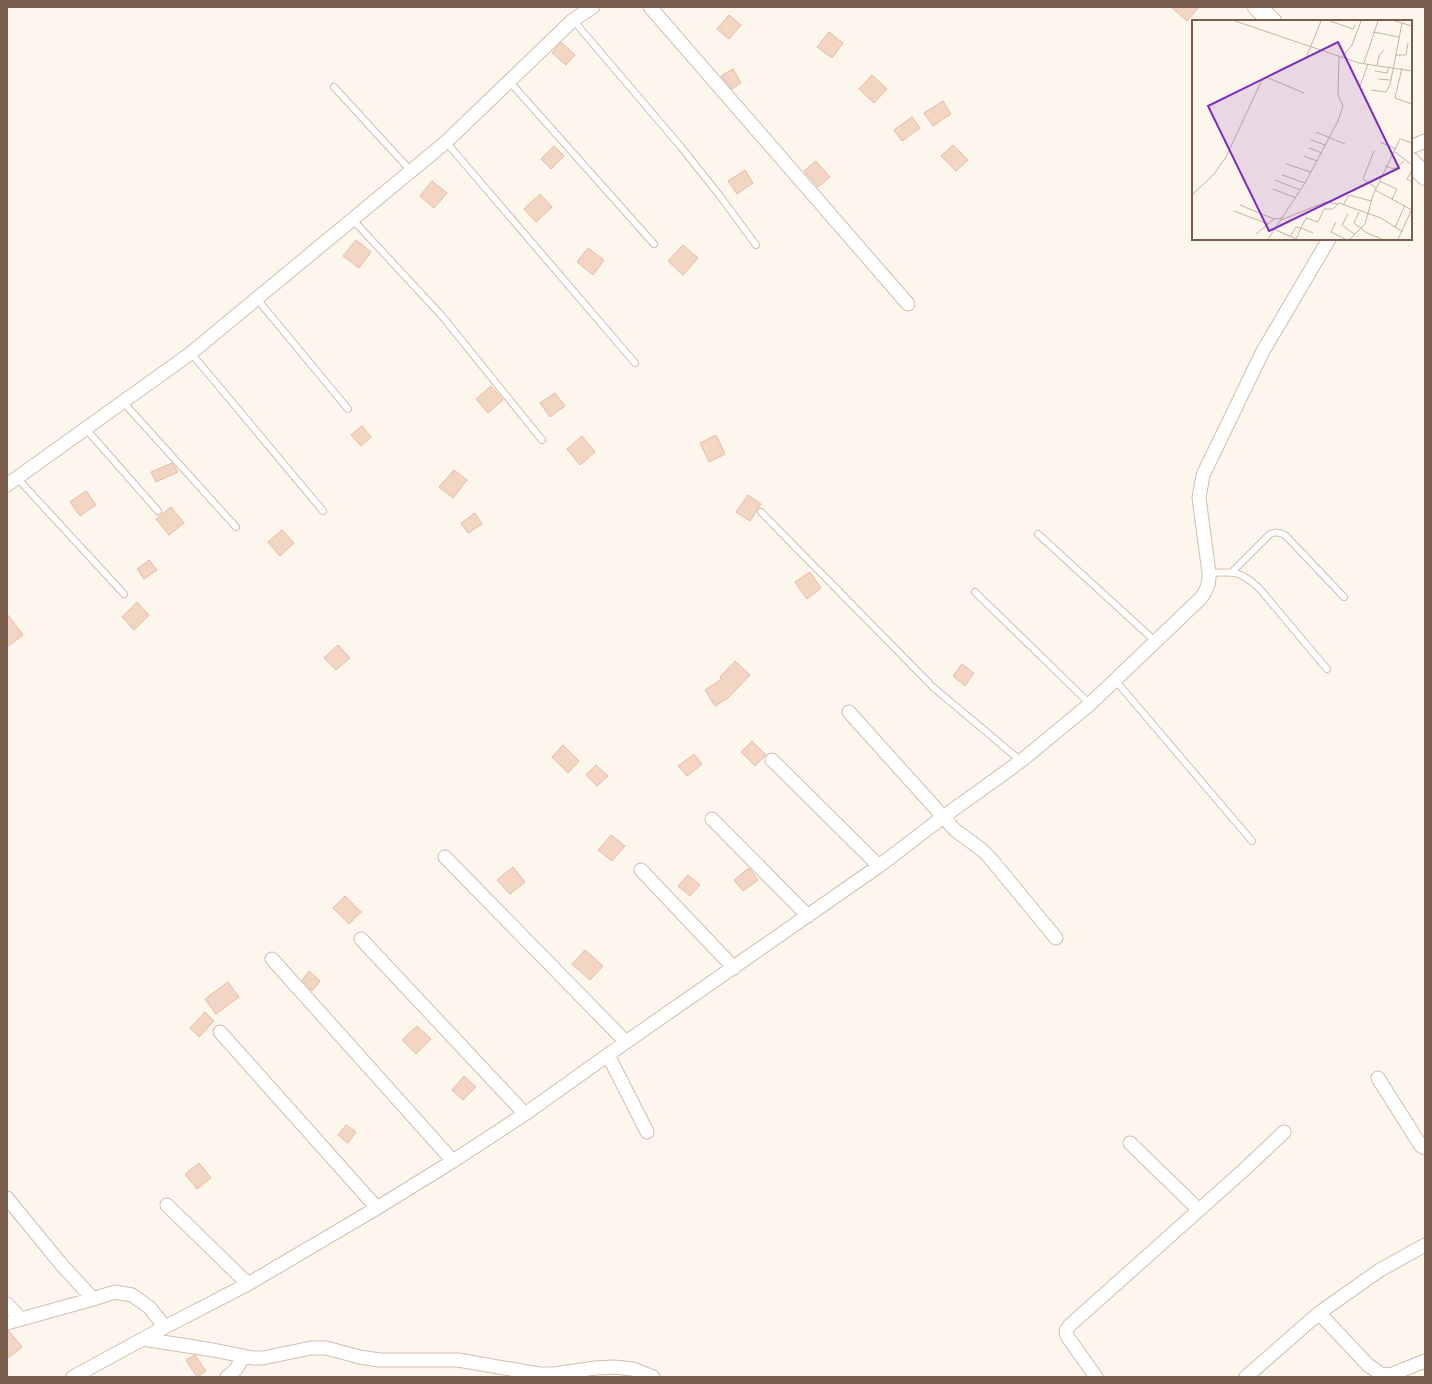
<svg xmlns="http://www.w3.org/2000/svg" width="1432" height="1384" viewBox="0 0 1432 1384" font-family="'PT Sans',sans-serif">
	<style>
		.building { fill: #f3d5c3; stroke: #e6bba3 }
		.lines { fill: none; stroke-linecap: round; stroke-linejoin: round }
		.lane-casing { stroke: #d1beb0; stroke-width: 8 }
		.street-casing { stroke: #d1beb0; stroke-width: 15 }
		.secondary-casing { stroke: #d6c0b0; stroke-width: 20 }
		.lane { stroke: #fff; stroke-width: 6 }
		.street { stroke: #fff; stroke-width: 13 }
		.secondary { stroke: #fff; stroke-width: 18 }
		.inset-road { fill: none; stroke: #c5b3a7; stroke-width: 1 }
		.view { fill: #7b2cbf; fill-opacity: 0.15; stroke: #7b2cbf; stroke-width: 2 }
		.inset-edge { fill: none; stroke: #7a5c4d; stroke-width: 2 }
	</style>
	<rect width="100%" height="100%" fill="#fdf6ec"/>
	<path class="building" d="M1171,7h28l-12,14z
		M729,15l12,10 -12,14 -12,-10z
		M829,32l14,11 -11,15 -15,-11z
		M561,42l14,13 -9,10 -14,-12z
		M733,69l8,14 -9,6 -11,-13z
		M872,75l15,14 -13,14 -15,-14z
		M943,101l8,13 -18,12 -9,-13z
		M912,117l8,11 -18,13 -8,-11z
		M953,145l15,15 -12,11 -15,-15z
		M554,146l10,10 -13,13 -10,-10z
		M816,161l14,16 -12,10 -14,-16z
		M745,170l8,13 -16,11 -9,-13z
		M432,181l15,12 -13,15 -14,-12z
		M540,194l12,13 -16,15 -12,-13z
		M356,240l15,12 -12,16 -16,-12z
		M683,245l15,13 -15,17 -15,-14z
		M588,248l16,12 -11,15 -16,-13z
		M491,386l12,14 -15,13 -12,-14z
		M555,393l10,13 -15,11 -10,-14z
		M362,426l9,11 -10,9 -10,-11z
		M716,435l9,19 -16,8 -9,-19z
		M582,436l13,16 -15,13 -13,-16z
		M172,463l6,9 -22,10 -5,-10z
		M454,470l13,10 -14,18 -14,-11z
		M86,491l10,14 -16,11 -10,-14z
		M748,495l13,9 -11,17 -14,-9z
		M171,507l13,16 -15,12 -13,-16z
		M475,513l7,11 -14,9 -7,-10z
		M282,530l12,13 -14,13 -12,-14z
		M149,560l8,10 -13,9 -7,-10z
		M810,572l11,16 -14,11 -12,-17z
		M137,602l12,13 -15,15 -12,-13z
		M7,614l16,21 -16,12z
		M338,645l12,13 -14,12 -12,-12z
		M735,661l15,14 -22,23 -13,8 -10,-16 17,-11 -2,-2z
		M962,664l12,9 -9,13 -12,-10z
		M752,741l14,14 -11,11 -14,-14z
		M563,745l16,16 -11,12 -16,-16z
		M694,754l8,10 -15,12 -9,-10z
		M596,765l12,11 -11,10 -11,-11z
		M611,835l14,11 -13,15 -14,-11z
		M513,867l12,15 -15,12 -13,-14z
		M749,868l9,12 -15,11 -9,-11z
		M688,875l12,10 -10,11 -12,-10z
		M345,896l16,16 -12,12 -16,-16z
		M585,950l18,16 -13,14 -18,-16z
		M309,971l11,10 -8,10 -10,-11z
		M228,982l11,15 -23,17 -11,-15z
		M205,1012l9,9 -15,16 -9,-9z
		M417,1026l14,13 -15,15 -14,-14z
		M464,1076l12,11 -13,13 -11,-10z
		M346,1125l10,7 -8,11 -10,-8z
		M199,1163l12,15 -14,11 -12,-15z
		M7,1331h2l13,16 -15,12z
		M195,1355l11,16 -9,6 -11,-17z"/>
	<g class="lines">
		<g class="lane-casing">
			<path id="lane" d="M573,20l108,127 39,49 36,49
				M509,81l145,163
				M334,87l77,84
				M446,142l189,221
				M353,220l89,96 100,124
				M257,299l91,110
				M191,353l132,158
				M123,402l113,125
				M86,429l72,82
				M17,478l107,116
				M761,512l173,176 87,73
				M1038,534l118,108
				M1232,572l38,-38c6,-2 9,-2 15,1l59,62
				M1209,573c26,-1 30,-3 50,15l68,81
				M975,592l115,112
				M1115,680l137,161"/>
		</g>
		<g class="street-casing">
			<path id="street" d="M650,7l258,297
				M1411,147l14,-6
				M7,485l184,-132 255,-211 127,-122 20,-13
				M849,712l106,118 27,20 8,8 66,80
				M772,760l107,106
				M712,819l96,97
				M445,857l181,185
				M641,870l93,98
				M361,939l164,175
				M272,959l181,202
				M220,1032l157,176
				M608,1055l39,77
				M1378,1078l43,68 4,2
				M1130,1143l69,67
				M7,1198l54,66 32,35 22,-7 17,3 18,13 15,19
				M167,1205l81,79
				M7,1304l14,15
				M1319,1313l49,52 13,9 9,1 35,-14
				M7,1323l86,-24
				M143,1339l70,11 40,8h10l48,-10h15l34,9 19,3h79l81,14h15l41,-6 19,-1 19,2 20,8
				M73,1377l92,-50 83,-43 129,-76 76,-47 72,-47 101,-72 253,-176 64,-49 78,-56 69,-57 111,-106c6,-8 9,-15 8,-25l-10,-75 4,-23 60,-124 66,-112
				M227,1377c9,-6 12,-11 15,-21
				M1096,1377l-29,-41 -1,-5 3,-5 177,-158 38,-36
				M1246,1377l73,-64 61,-43 45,-25"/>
		</g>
		<g class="secondary-casing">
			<path id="secondary" d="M1257,7l15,14
				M1411,162l14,14"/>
		</g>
		<use href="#lane" class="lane"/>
		<use href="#street" class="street"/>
		<use href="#secondary" class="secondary"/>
	</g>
	<g transform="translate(1192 20)">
		<rect width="220" height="220" fill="#fdf6ec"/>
		<path class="inset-road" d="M43,1l124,42 53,8M138,1l23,8 2,-4M203,1l17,5M181,12l26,5M204,35h10l2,-12M150,37l10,-12 9,-24M172,43l14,-42M185,45l2,-9 5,-6M210,48l-7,30 17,6M183,51l12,2 2,-7M74,57l38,16M186,59l12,1M168,66l8,-22M179,70l15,2 4,-7 12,-62M124,112l29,12M119,120l14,5M188,122l16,7M117,128l13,5M182,131l-11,28 13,9M203,132l17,13M112,136l13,5M94,144l25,8M193,146l9,3 10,-8M220,150l-5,9 5,3M90,155l23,8M83,160l25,10M187,161l18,8 -5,10M81,169l23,9M183,170l37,20M0,175l22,-21 12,-17 36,-77 44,-22 15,-37M48,185l34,14 8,-1M151,185l6,-10 22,6M42,191l34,13M167,192l-5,11 13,10 15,6M156,194l-6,11 12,9M89,200l45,-18 12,2M144,202l-5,10 14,7M203,208l10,-23M82,209l22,10M64,214l18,-15M98,217l6,-10 5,1 5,-10 12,4 6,-13h9l6,-6 42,15 22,14M76,219l37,-56 33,-62 5,-15 -5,-11 1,-39M104,219l5,-11 12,5M158,219l15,-15 8,-29 27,-56 12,4M206,219l14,-30"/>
		<path class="view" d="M146,22l61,126 -130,63 -61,-125z"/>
		<rect width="220" height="220" class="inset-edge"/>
	</g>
	<rect width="1432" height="1384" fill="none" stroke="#7a5c4d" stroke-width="16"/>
</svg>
